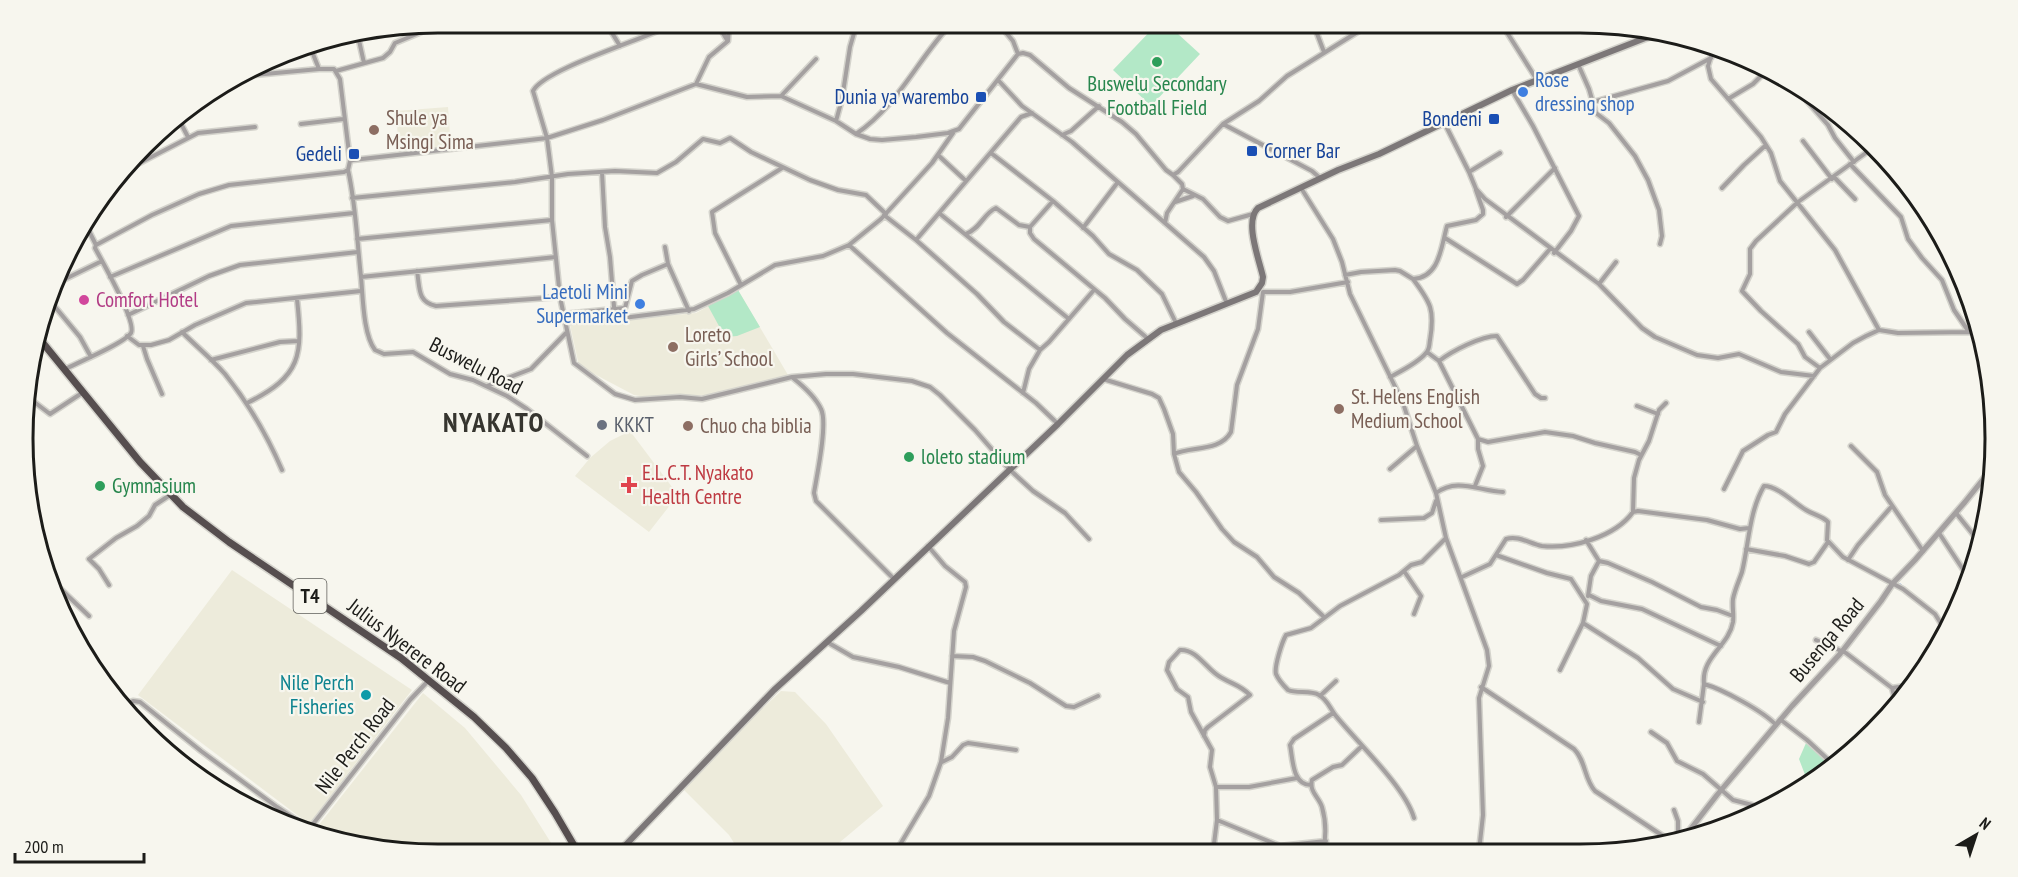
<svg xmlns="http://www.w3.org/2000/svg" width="2018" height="877" viewBox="0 0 2018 877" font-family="'PT Sans Narrow',sans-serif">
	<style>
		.built { fill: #edebdb }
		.green { fill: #b3e8c7 }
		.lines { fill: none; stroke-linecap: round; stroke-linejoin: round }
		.stream { stroke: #89abe7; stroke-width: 1.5 }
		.minor-casing { stroke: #d4d3cc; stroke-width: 7 }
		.tertiary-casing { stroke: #d4d3cc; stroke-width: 8 }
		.secondary-casing { stroke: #d4d3cc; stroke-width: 9 }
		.trunk-casing { stroke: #d4d3cc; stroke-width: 10 }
		.minor { stroke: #a4a0a0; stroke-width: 4 }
		.tertiary { stroke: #a4a0a0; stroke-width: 5 }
		.secondary { stroke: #7c7778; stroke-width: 6 }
		.trunk { stroke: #564e4f; stroke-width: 7 }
		.leisure-dot { fill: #2e9e5b; stroke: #f7f6ee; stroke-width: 2 }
		.shop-dot { fill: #3f7fe0; stroke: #f7f6ee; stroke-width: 2 }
		.transit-dot { fill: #1a4fb4; stroke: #f7f6ee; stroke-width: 2 }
		.education-dot { fill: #8d6e63; stroke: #f7f6ee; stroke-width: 2 }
		.hotel-dot { fill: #d1479c; stroke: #f7f6ee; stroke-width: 2 }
		.worship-dot { fill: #6b7280; stroke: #f7f6ee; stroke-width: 2 }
		.health-dot { fill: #e0444e; stroke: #f7f6ee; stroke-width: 2 }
		.culture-dot { fill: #0f9aa8; stroke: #f7f6ee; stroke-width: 2 }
		.labels { text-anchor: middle; stroke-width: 4.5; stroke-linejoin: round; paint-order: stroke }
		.shield { fill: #f7f6ee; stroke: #5e5d59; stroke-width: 1.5 }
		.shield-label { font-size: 20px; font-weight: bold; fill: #1c1c19 }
		.shop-label { font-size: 21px; fill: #366cbe; stroke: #f7f6ee; text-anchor: start }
		.leisure-label { font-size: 21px; fill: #27864d; stroke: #f7f6ee; text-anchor: start }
		.transit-label { font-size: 21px; fill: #164399; stroke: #f7f6ee; text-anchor: end }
		.education-label { font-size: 21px; fill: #785e54; stroke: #f7f6ee; text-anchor: start }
		.hotel-label { font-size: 21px; fill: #b23c85; stroke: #f7f6ee; text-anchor: start }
		.street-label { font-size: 21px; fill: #1c1c19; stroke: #f7f6ee }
		.worship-label { font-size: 21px; fill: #5b616d; stroke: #f7f6ee; text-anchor: start }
		.health-label { font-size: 21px; fill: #be3a42; stroke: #f7f6ee; text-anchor: start }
		.culture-label { font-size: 21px; fill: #0d838f; stroke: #f7f6ee; text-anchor: end }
		.district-label { font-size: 27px; font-weight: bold; letter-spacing: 1.5px; fill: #36352f; stroke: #f7f6ee }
		.rim { fill: none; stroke: #1c1c19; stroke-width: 3 }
	</style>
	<rect width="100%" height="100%" fill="#f7f6ee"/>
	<path class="built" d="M448,107l3,41 -52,4 -3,-41z
		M738,290l50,85 -81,20 -61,2 -12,-2 -55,-29 -9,-41 126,-12z
		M630,431l48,64 -29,37 -74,-56 15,-18 20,-17z
		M232,570l180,120 -103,134 -171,-129z
		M781,691l14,1 31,32 57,82 -56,47 -86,1 -12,-19 -45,-45 62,-66z
		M423,693l42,35 56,67 37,59h-119l-106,-17 -15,-11z"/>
	<path class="green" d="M1158,23h8l34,31 -49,52 -38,-36z
		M738,290l22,37 -23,9 -12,1 -17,-31z
		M1806,743l26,23 -27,18 2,-4 -8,-21z"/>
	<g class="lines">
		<path class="stream" d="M1900,584l6,5
			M1924,603l10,8 12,17"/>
		<g class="minor-casing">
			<path id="minor" d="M606,23l14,23
				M675,23c-28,16 -130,45 -142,68l14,47 5,39v43l8,77 14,66 41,31 20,6 45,-3 22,2 90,-22 34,-3h27l59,7 18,6 10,8 35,35 34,39 24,22 32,22 24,26
				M717,23l10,17
				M998,23l15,18 5,13
				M1313,23l11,29
				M1501,23l36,57
				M358,36l6,27
				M309,44l10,25
				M1710,44l3,6 6,4 9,-3
				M1713,50l-5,16 3,13 50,58 10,16 9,28 55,69 44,80
				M1578,64l11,25 7,24 13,10 26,33 13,24 11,30 3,26 -2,8
				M336,71l47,-13 7,-6 5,-9 48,-20
				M232,77l87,-8h15l6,10 10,82
				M998,80l24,26 50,36 132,115 10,14 13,33
				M696,84l13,-27 19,-16 1,-15
				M1512,90l21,36 46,90 -8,15 -17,22
				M1809,93l-3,4 1,4 21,24 7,13 19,24
				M781,96l35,-37
				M1728,99l25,-15 15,-15
				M1593,102l75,-21 43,-23
				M177,116l11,21
				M836,121l6,-22 8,-52 7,-24
				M1444,122l25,50 7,17 9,10 114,85 43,44 13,9 42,18 21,3 21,-4 42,18 33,4
				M301,124l42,-5
				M1223,124l89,47 8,7
				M856,134c43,-29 62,-76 96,-111
				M1062,135l9,-4 28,-25
				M1803,141l29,38
				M991,153l62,48 40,35 16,18 28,16 25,24 14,29
				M938,155l28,26
				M1850,164l51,53 7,22 14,19 20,22 12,30 15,22
				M130,168l68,-35 57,-6
				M348,170c8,35 9,72 13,107 2,20 2,57 14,73l9,4 29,-2 37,22 23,6 34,16 20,13 60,47
				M602,172l3,55 5,30 5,62
				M1469,172l31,-19
				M1834,177l21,22
				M1301,188l32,51 9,23 8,32 53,109 14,43 19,47 10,45 41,112 2,16 -10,32 4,117 -4,36
				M1722,188l22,-23 22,-20
				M1183,189l20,10 17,18 8,4 25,-7
				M352,198l163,-16 53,-8 47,-3 42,2 19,-11 27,-23 17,4 10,-5 21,14 59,28 28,10 28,5 20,19
				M1053,201l-23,26v6l4,6 71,59 20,21 22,19
				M1175,202l18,-6
				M939,213l130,106
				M884,215l32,25 61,54 27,28 36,28
				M1506,217l49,-49
				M85,223l11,22
				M1165,223l2,-10 16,-24 -1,-5 -9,-9
				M1083,228l35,-46
				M966,234c14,-5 18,-21 30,-26l23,17 11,2
				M1445,238l72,46 6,-4 27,-31
				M357,239l195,-19
				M916,240l105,-123 11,-4
				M849,245l98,88 89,70 22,21
				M665,247l3,17 21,47
				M417,271c3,17 0,31 19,35l124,-9
				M1345,275l16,-3 34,-2 5,1 13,8c27,-2 28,-32 34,-53l29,-6 7,-6v-4l-7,-20
				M110,277l121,-51 123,-13
				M361,277l195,-20
				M59,282l43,-21
				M1599,284l17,-22
				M741,285l-26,-52 -3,-21 70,-44
				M1263,292h27l58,-10
				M51,302l29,35 11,20
				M564,314l61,-6 7,-27 10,-6 26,-11
				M128,315l81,-39 31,-11 118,-13
				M565,322l50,-3 79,-10 34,-16 47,-28 48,-9 26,-11 32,-26 51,-56 21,-30
				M182,332c14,14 30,27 43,42 24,30 42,61 57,96
				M1809,332l21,27
				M127,336l12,9h12l18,-5 26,-15 51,-22 115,-12
				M143,346l4,13 15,35
				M1427,352l12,9
				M211,360l69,-18 19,-1
				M1820,368l-15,-11 -7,-13 -37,-33 -19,-20 8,-17v-25l6,-8 42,-39 76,-55
				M65,369c12,-6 60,-26 66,-36 6,-11 -29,-72 -36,-85l1,-3 56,-30 47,-21 30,-9 115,-13 4,-2 2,-9 3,-1 194,-22 56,-18 93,-36 51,13 34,-1 55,25 20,13 14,5 12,1 34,-3 32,-4 11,-4 59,-75 5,-1 7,2 39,33 53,34 14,12 30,36 7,5 5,-3 45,-48 36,-23 28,-25 85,-53
				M1390,377c11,-6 28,-14 36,-24 4,-4 3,-8 4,-13 5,-30 1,-37 -17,-61
				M793,378c10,8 22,18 28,31 7,14 -4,66 -7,84l2,8 78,78
				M1103,379l49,15 7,4 5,11 9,25 1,20 5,18 17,20 26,37 12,13 23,15 17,20 25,16 25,24
				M487,386l44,-17 35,-36
				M1023,393l6,-24 11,-19 9,-8 45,-52
				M29,398l21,16 32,-21
				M247,403c55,-27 56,-48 50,-104
				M1637,406l21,8
				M1478,439l10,3 57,-10 28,4 22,7 40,9 6,3
				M1851,446l26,26 8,23 38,56
				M1174,454c17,-8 46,-2 57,-22l6,-47 21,-56 5,-37
				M1390,469l27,-23
				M1475,486l8,-20 -5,-17v-10l-39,-78c13,-10 42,-25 58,-25l38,58 6,4h4
				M1724,489l19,-38 25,-16 8,-3 9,-18 35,-46 33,-25 13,-7 13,-6 19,3 71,-1 13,1
				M1436,493c21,-16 43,-2 67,-1
				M1633,512l1,-34 5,-18 10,-19 10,-31 7,-7
				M1956,513l24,30
				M1381,520l43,-2 8,-5 4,-12
				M1939,533l31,47
				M1586,540l13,21 9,2 44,19 49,25 16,3 16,6
				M1746,549l39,7 24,8 5,-2 14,-20
				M1496,555l51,18 24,6 16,25 -4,19 -23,47
				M1848,560l10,-15 34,-39
				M1404,571l17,25 -7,18
				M45,574l44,42
				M1462,577l28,-13 16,-25c13,-4 24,5 36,7 30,3 73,-9 91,-34l5,-1 69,9 33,9 9,-1
				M109,585l-10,-16 -10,-10 27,-21 21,-12 12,-10 6,-11 15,-10
				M1589,595l12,6 41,8 79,37
				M1588,596l3,-20 8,-15
				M1583,623l55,35 35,31 30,13
				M1816,640l30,13 46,35 20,-3
				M827,642l26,15 46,10 51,16
				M952,656l21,1 12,4 45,22 36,23 8,1 24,-11
				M1481,687l93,62c12,12 10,30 21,42l74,49
				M1892,688l4,15
				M1320,696l16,-15
				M126,704l7,-3 7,1 61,49 76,56 42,28
				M1781,720l26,20 27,25
				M1699,722l5,-38
				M1776,725c-13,-14 -54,-36 -72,-41 -3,-27 25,-38 29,-62 1,-8 -1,-16 0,-23 2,-10 6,-18 9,-27 7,-29 7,-60 22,-86 14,0 30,17 42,24 8,5 16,6 22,12l-1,18 16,17 60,32 32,25 10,16
				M1651,732l16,11 10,18 26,13 30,26 19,5
				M1204,736l1,-6 3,-3 42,-32c-10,-10 -16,-10 -28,-17 -15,-7 -24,-29 -42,-28l-11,12 -2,8 10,19 11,8 3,15 21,38 -2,17 6,20 1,33 -4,32
				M942,762l10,-5 11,-12 5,-2 48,7
				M1311,785c-19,0 -18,-26 -21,-40l4,-6 39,-26
				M1216,787h33l48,-9
				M1674,810l4,11v17
				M1414,818c-9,-31 -57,-76 -78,-102 -6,-7 -8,-16 -17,-21 -9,-5 -22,-1 -31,-5 -4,-4 -10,-11 -12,-16 -2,-7 6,-32 10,-39l25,-7 29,-22 59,-31 12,-10 11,-3 24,-24
				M1217,820l63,26 46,-5
				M306,833l104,-133 18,-19
				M1293,852l1,-7
				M1323,852c3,-14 3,-31 -1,-45 -3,-10 -13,-15 -10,-27l21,-13 9,-2 20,-19
				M895,853l34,-57 12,-34 7,-44 6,-87 12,-44 -1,-5 -20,-16 -17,-20"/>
		</g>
		<g class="tertiary-casing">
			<path id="tertiary" d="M1686,835l31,-40 75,-89 48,-52 41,-53 12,-18 22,-23 50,-58 28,-35"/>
		</g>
		<g class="secondary-casing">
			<path id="secondary" d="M617,854l157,-164 87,-79 197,-187 69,-69 34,-25 95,-38 6,-9 1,-6c-4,-18 -19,-56 -5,-69l80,-38 41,-16 133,-64 141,-55"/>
		</g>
		<g class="trunk-casing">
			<path id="trunk" d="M38,337l102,125 43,45 46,35 172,116 73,59 32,31 26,30 23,35 24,41"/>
		</g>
		<use href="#minor" class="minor"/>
		<use href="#tertiary" class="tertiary"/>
		<use href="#secondary" class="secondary"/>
		<use href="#trunk" class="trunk"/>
	</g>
	<g class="leisure-dot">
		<circle cx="1157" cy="62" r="6"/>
		<circle cx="909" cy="457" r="6"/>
		<circle cx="100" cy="486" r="6"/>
	</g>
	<g class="shop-dot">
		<circle cx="1523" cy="92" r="6"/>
		<circle cx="640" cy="304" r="6"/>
	</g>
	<g class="transit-dot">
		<rect x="975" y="91" width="12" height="12" rx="3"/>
		<rect x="1488" y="113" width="12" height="12" rx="3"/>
		<rect x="1246" y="145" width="12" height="12" rx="3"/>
		<rect x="348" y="148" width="12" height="12" rx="3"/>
	</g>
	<g class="education-dot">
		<circle cx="374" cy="130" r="6"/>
		<circle cx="673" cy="347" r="6"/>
		<circle cx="1339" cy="409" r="6"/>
		<circle cx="688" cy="426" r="6"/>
	</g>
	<circle class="hotel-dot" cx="84" cy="300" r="6"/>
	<circle class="worship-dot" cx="602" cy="425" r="6"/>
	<path class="health-dot" d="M626 476h6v6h6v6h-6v6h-6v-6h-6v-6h6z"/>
	<circle class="culture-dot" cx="366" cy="695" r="6"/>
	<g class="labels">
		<rect class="shield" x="293.5" y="579" width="33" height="34" rx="4.5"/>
		<g class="shield-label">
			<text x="310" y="603">T4</text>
		</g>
		<g class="shop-label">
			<text x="1535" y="87">Rose<tspan x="1535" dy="24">dressing shop</tspan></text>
			<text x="628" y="299" text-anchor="end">Laetoli Mini<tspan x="628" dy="24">Supermarket</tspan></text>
		</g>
		<g class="leisure-label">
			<text x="1157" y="91" text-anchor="middle">Buswelu Secondary<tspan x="1157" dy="24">Football Field</tspan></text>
			<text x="921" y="464">loleto stadium</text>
			<text x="112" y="493">Gymnasium</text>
		</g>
		<g class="transit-label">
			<text x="969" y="104">Dunia ya warembo</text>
			<text x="1482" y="126">Bondeni</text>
			<text x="1264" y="158" text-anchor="start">Corner Bar</text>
			<text x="342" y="161">Gedeli</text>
		</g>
		<g class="education-label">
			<text x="386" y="125">Shule ya<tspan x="386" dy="24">Msingi Sima</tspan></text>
			<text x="685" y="342">Loreto<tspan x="685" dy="24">Girls’ School</tspan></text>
			<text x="1351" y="404">St. Helens English<tspan x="1351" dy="24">Medium School</tspan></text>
			<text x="700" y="433">Chuo cha biblia</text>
		</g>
		<g class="hotel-label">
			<text x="96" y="307">Comfort Hotel</text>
		</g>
		<g class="street-label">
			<text transform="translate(476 366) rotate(27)" y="7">Buswelu Road</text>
			<text transform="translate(1827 640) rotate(-50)" y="7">Busenga Road</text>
			<text transform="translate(407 646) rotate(37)" y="7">Julius Nyerere Road</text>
			<text transform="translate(355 746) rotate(-52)" y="7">Nile Perch Road</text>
		</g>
		<g class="worship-label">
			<text x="614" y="432">KKKT</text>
		</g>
		<g class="health-label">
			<text x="642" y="480">E.L.C.T. Nyakato<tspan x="642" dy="24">Health Centre</tspan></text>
		</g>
		<g class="culture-label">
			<text x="354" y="690">Nile Perch<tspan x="354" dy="24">Fisheries</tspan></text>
		</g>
		<g class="district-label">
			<text x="494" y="432">NYAKATO</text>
		</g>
	</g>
	<path d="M0 0H2018V877H0ZM438 33H1580A405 405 0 0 1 1985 438V439A405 405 0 0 1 1580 844H438A405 405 0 0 1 33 439V438A405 405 0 0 1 438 33Z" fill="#f7f6ee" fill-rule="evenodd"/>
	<path class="rim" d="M438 33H1580A405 405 0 0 1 1985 438V439A405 405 0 0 1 1580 844H438A405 405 0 0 1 33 439V438A405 405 0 0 1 438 33Z"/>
	<g transform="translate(1976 835) rotate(39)" stroke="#f7f6ee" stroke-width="4.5" paint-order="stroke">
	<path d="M0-4.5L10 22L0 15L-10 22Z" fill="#1c1c19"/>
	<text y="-9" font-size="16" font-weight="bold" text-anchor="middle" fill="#1c1c19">N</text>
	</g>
	<path d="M15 853v9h129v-9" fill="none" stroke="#1c1c19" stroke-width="3"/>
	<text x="24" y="853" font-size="18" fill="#1c1c19" stroke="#f7f6ee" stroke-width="4.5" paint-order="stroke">200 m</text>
</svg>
